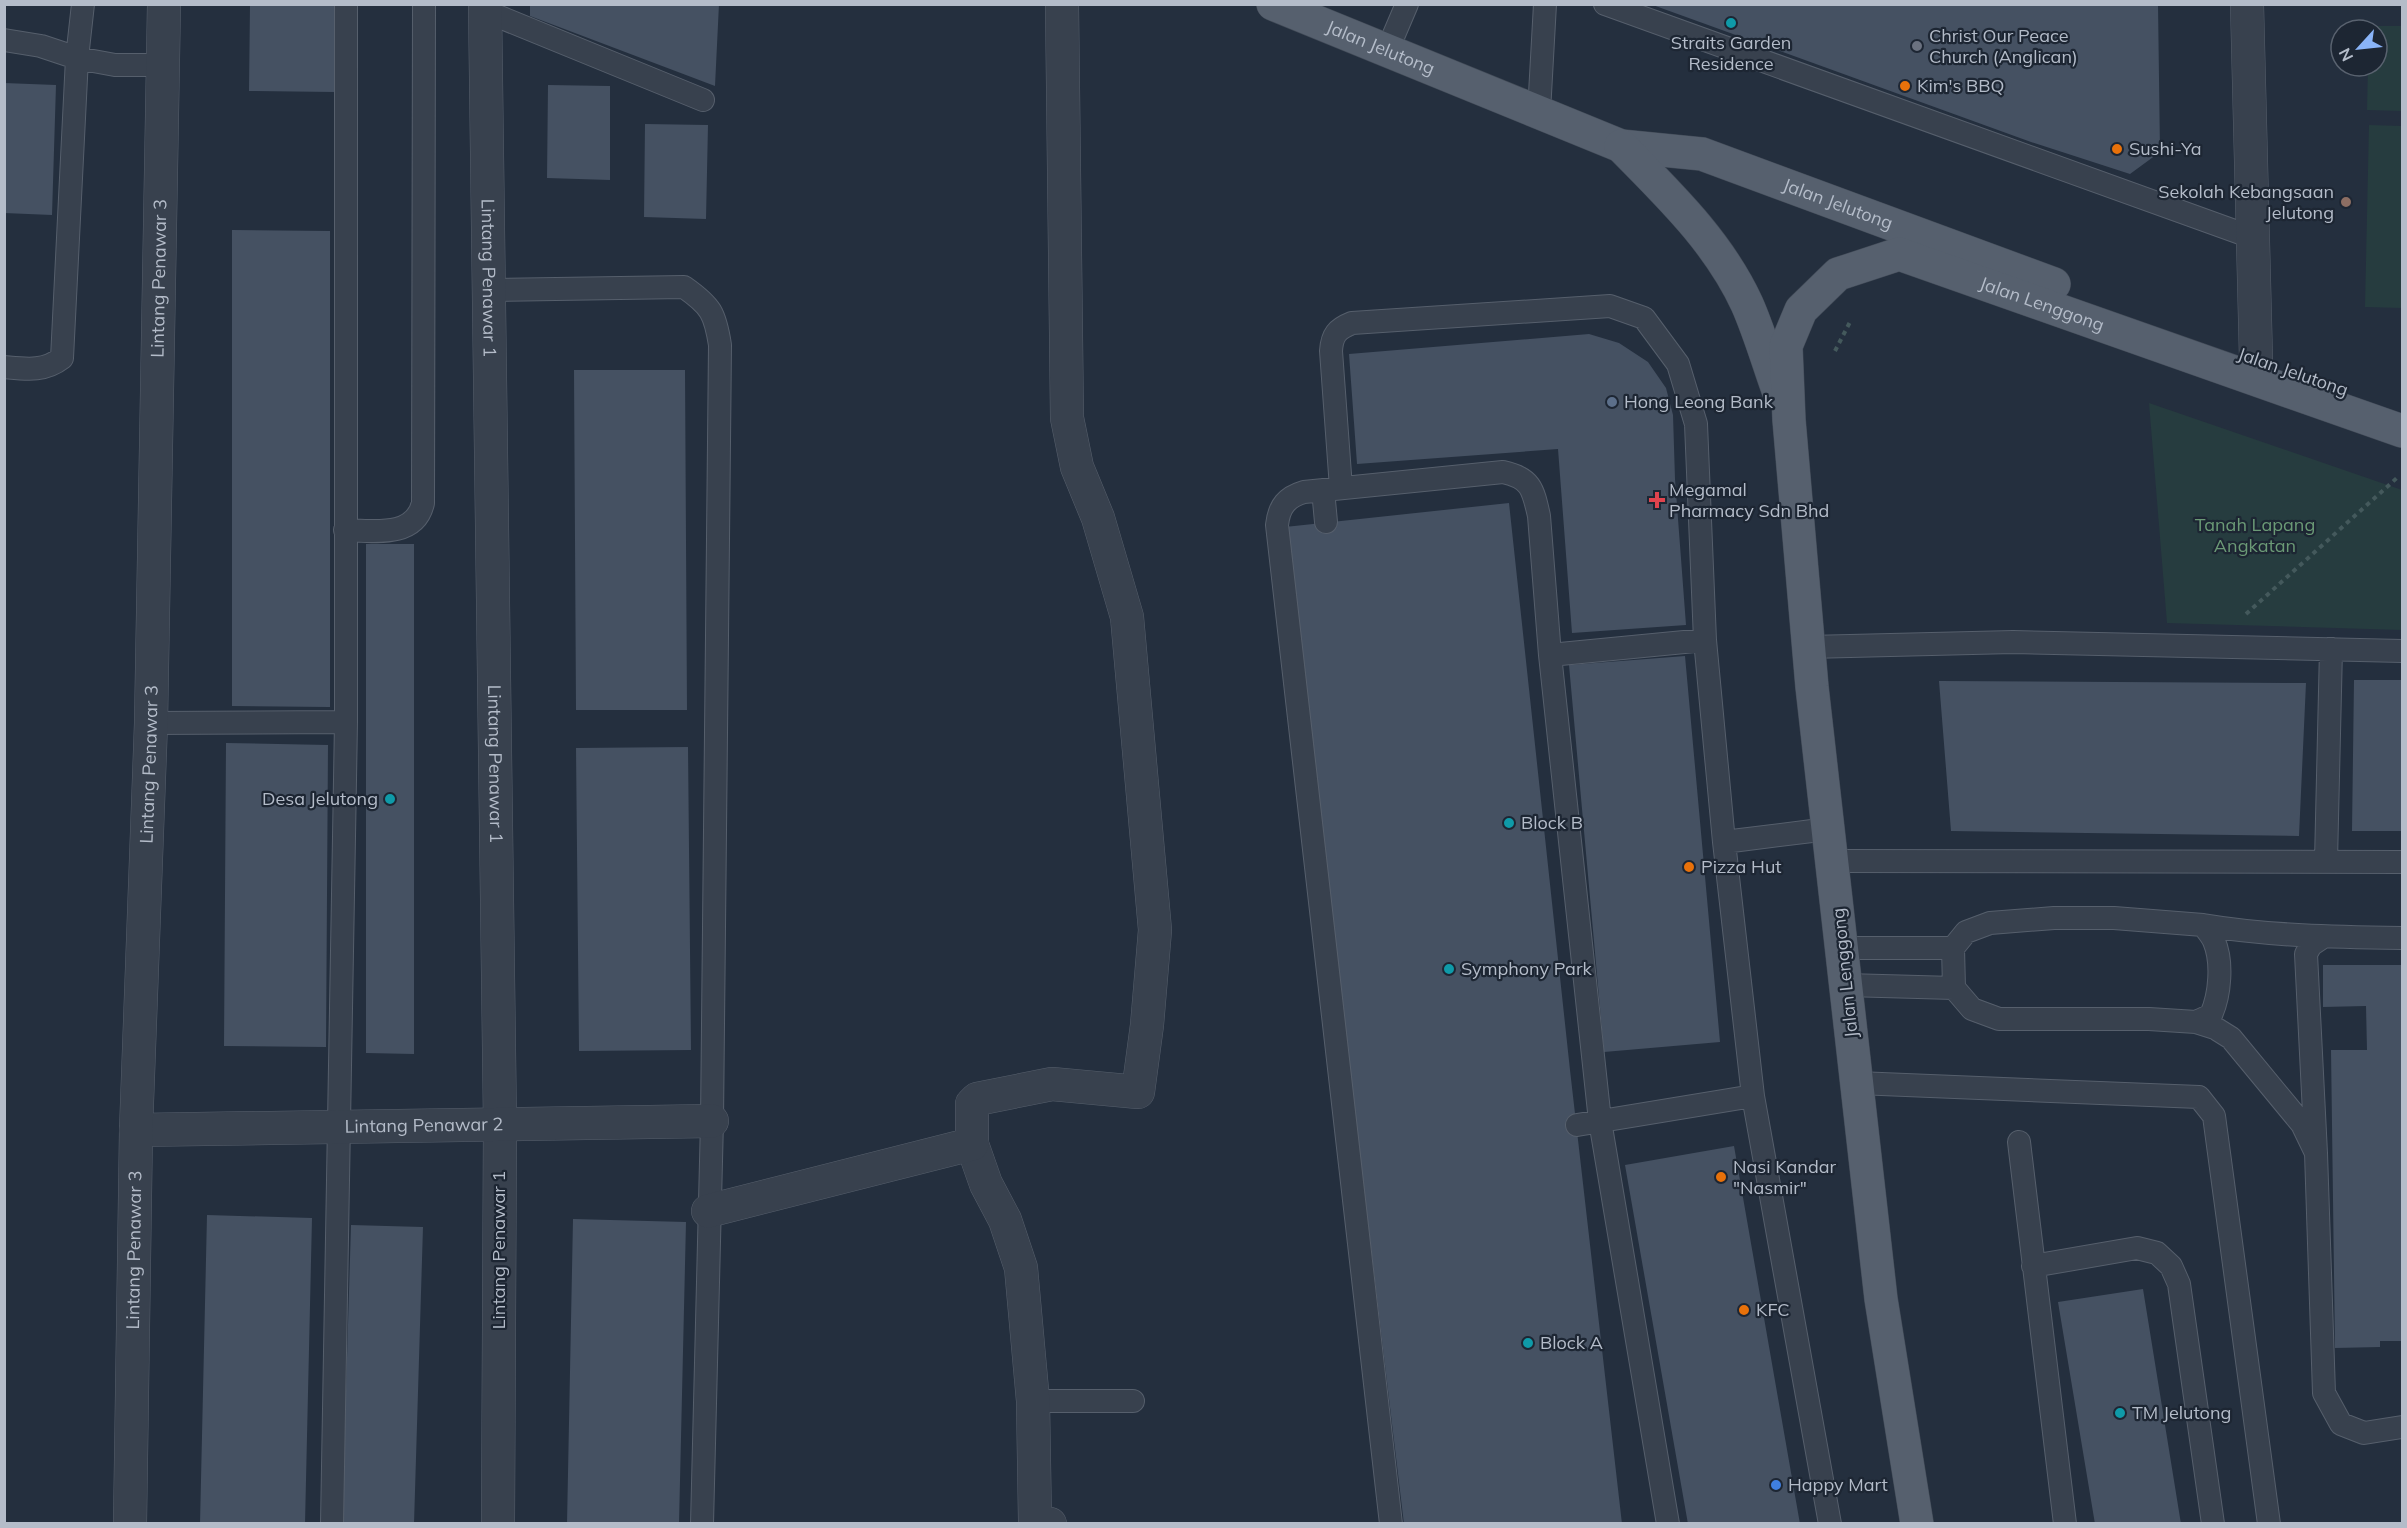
<svg xmlns="http://www.w3.org/2000/svg" width="2407" height="1528" viewBox="0 0 2407 1528" font-family="Mulish,sans-serif">
	<style>
		.green { fill: #263c3f }
		.building { fill: #455162 }
		.lines { fill: none; stroke-linecap: round; stroke-linejoin: round }
		.lane-casing { stroke: #565f6c; stroke-width: 24 }
		.street-casing { stroke: #565f6c; stroke-width: 34 }
		.primary-casing { stroke: #414a57; stroke-width: 34 }
		.path { stroke: #44595c; stroke-width: 4; stroke-dasharray: 4.5 4.5; stroke-linecap: butt }
		.lane { stroke: #38414e; stroke-width: 22 }
		.street { stroke: #38414e; stroke-width: 33 }
		.primary { stroke: #56606e; stroke-width: 33 }
		.culture-dot { fill: #0f9aa8; stroke: #1d2633; stroke-width: 2 }
		.worship-dot { fill: #6b7280; stroke: #1d2633; stroke-width: 2 }
		.food-dot { fill: #e8710a; stroke: #1d2633; stroke-width: 2 }
		.education-dot { fill: #8d6e63; stroke: #1d2633; stroke-width: 2 }
		.service-dot { fill: #5c6f8a; stroke: #1d2633; stroke-width: 2 }
		.health-dot { fill: #e0444e; stroke: #1d2633; stroke-width: 2 }
		.shop-dot { fill: #3f7fe0; stroke: #1d2633; stroke-width: 2 }
		.labels { text-anchor: middle; stroke-width: 4.5; stroke-linejoin: round; paint-order: stroke }
		.poi-label { font-size: 18px; fill: #b4bcc9; stroke: #1d2633; text-anchor: start }
		.street-label { font-size: 18px; fill: #b4bcc9; stroke: #1d2633 }
		.park-label { font-size: 18px; fill: #6b9a76; stroke: #1d2633 }
	</style>
	<rect width="100%" height="100%" fill="#242f3e"/>
	<path class="green" d="M2369,26h33v85l-35,-1 1,-44h9v-36h-8z
		M2369,125l33,1v182l-37,-1z
		M2149,403l253,87v140l-235,-7z"/>
	<path class="building" d="M250,4h84v88l-85,-1z
		M530,4h189l-4,82 -185,-70z
		M1650,4h508l2,148 -30,22 -99,-32z
		M4,83l52,2 -4,130 -48,-2z
		M548,85l62,1v94l-63,-2z
		M645,124l63,1 -2,94 -62,-2z
		M232,230l98,1v476l-98,-1z
		M1589,334l30,9 29,19 18,26 7,27 2,64 11,146 -114,8 -14,-184 -201,15 -8,-110z
		M574,370h111l2,340h-111z
		M1509,503l61,567 52,454h-218l-119,-997z
		M366,544h48v510l-48,-1z
		M1685,656l35,386 -116,10 -35,-387z
		M2354,680h48v151h-50z
		M1939,681l367,2 -7,153 -348,-5z
		M226,743l102,2 -2,302 -102,-1z
		M688,747l3,303 -112,1 -3,-303z
		M2323,965h79v376h-22v6l-45,1 -4,-298h36l-1,-44 -43,1z
		M1734,1146l66,378h-112l-63,-359z
		M207,1215l105,3 -7,306h-105z
		M573,1219l113,3 -7,302h-112z
		M351,1225l72,2 -9,297h-72z
		M2143,1289l38,235h-86l-37,-222z"/>
	<g class="lines">
		<g class="lane-casing">
			<path id="lane" d="M1605,4l649,234
				M485,11l218,89
				M4,40l37,6 36,12 38,7h47
				M1387,51l20,-47
				M1539,112l6,-108
				M490,290l194,-3c27,19 31,26 36,58l-8,776 -10,403
				M4,367c22,2 40,5 58,-9l15,-300 6,-54
				M1341,488l-10,-137c1,-16 6,-22 21,-28l258,-17 34,12 34,46 18,60 9,216 19,202 29,254 77,428
				M1323,490l3,32
				M345,530c29,1 70,8 78,-27l1,-499
				M1809,647l204,-5 389,9
				M1550,655l155,-15
				M151,723l195,-1
				M1724,842l104,-13
				M1832,861l570,1
				M2326,861l5,-212
				M2203,925c66,11 133,12 199,13
				M2323,937l-12,8 -5,9 10,199 8,240 17,31 23,9 38,-6
				M1842,948h111
				M1846,985l108,3
				M2196,1022l15,-7c9,-20 12,-53 3,-74 -2,-5 -7,-11 -11,-16l-89,-7h-60l-64,5 -24,9 -13,16 1,40 18,21 27,10h150l47,3 19,6 16,10 71,86 14,29
				M1857,1083l342,14 15,19 55,408
				M1577,1125l176,-29
				M2019,1142l46,382
				M2033,1266l104,-18 20,5 14,13 8,18 34,240
				M1033,1401h100
				M332,1524l14,-802v-718
				M1391,1524l-114,-999c2,-19 10,-28 27,-33l199,-20c28,6 30,17 36,44l11,139 50,466 68,403"/>
		</g>
		<g class="street-casing">
			<g id="street">
				<path id="s1" d="M485,4l15,1120 -2,400"/>
				<path d="M2247,4l9,355"/>
				<path id="s2" d="M136,1130l576,-9"/>
				<path d="M972,1144l14,40 19,36 16,48 12,133 2,120 15,3"/>
				<path d="M708,1211l264,-67v-40l5,-5 75,-15 86,8 9,-67 8,-95 -28,-313 -29,-99 -21,-51 -10,-49 -5,-414"/>
				<path id="s3" d="M130,1524l6,-394 15,-407 13,-719"/>
			</g>
		</g>
		<g class="primary-casing">
			<g id="primary">
				<path id="s4" d="M1273,4l348,142 81,8 352,130"/>
				<path d="M1621,146c47,48 97,95 126,158 12,27 21,58 31,86"/>
				<path id="s5" d="M1917,1524l-36,-225 -69,-612 -23,-267 -3,-74 15,-36 37,-36 61,-20 503,177"/>
			</g>
		</g>
		<path class="path" d="M1835,351l15,-29
			M2246,614l153,-138"/>
		<use href="#lane" class="lane"/>
		<use href="#street" class="street"/>
		<use href="#primary" class="primary"/>
	</g>
	<g class="culture-dot">
		<circle cx="1731" cy="23" r="6"/>
		<circle cx="390" cy="799" r="6"/>
		<circle cx="1509" cy="823" r="6"/>
		<circle cx="1449" cy="969" r="6"/>
		<circle cx="1528" cy="1343" r="6"/>
		<circle cx="2120" cy="1413" r="6"/>
	</g>
	<circle class="worship-dot" cx="1917" cy="46" r="6"/>
	<g class="food-dot">
		<circle cx="1905" cy="86" r="6"/>
		<circle cx="2117" cy="149" r="6"/>
		<circle cx="1689" cy="867" r="6"/>
		<circle cx="1721" cy="1177" r="6"/>
		<circle cx="1744" cy="1310" r="6"/>
	</g>
	<circle class="education-dot" cx="2346" cy="202" r="6"/>
	<circle class="service-dot" cx="1612" cy="402" r="6"/>
	<path class="health-dot" d="M1654 491h6v6h6v6h-6v6h-6v-6h-6v-6h6z"/>
	<circle class="shop-dot" cx="1776" cy="1485" r="6"/>
	<g class="labels">
		<g class="poi-label">
			<text x="1929" y="42">Christ Our Peace<tspan x="1929" dy="21">Church (Anglican)</tspan></text>
			<text x="1731" y="49" text-anchor="middle">Straits Garden<tspan x="1731" dy="21">Residence</tspan></text>
			<text x="1917" y="92">Kim's BBQ</text>
			<text x="2129" y="155">Sushi-Ya</text>
			<text x="2334" y="198" text-anchor="end">Sekolah Kebangsaan<tspan x="2334" dy="21">Jelutong</tspan></text>
			<text x="1624" y="408">Hong Leong Bank</text>
			<text x="1669" y="496">Megamal<tspan x="1669" dy="21">Pharmacy Sdn Bhd</tspan></text>
			<text x="378" y="805" text-anchor="end">Desa Jelutong</text>
			<text x="1521" y="829">Block B</text>
			<text x="1701" y="873">Pizza Hut</text>
			<text x="1461" y="975">Symphony Park</text>
			<text x="1733" y="1173">Nasi Kandar<tspan x="1733" dy="21">"Nasmir"</tspan></text>
			<text x="1756" y="1316">KFC</text>
			<text x="1540" y="1349">Block A</text>
			<text x="2132" y="1419">TM Jelutong</text>
			<text x="1788" y="1491">Happy Mart</text>
		</g>
		<g class="street-label">
			<text dy="6" stroke="none"><textPath href="#s4" startOffset="116">Jalan Jelutong</textPath></text>
			<text dy="6" stroke="none"><textPath href="#s4" startOffset="602">Jalan Jelutong</textPath></text>
			<text dy="6" stroke="none"><textPath href="#s3" startOffset="1246">Lintang Penawar 3</textPath></text>
			<text dy="6" stroke="none"><textPath href="#s1" startOffset="274">Lintang Penawar 1</textPath></text>
			<text dy="6" stroke="none"><textPath href="#s5" startOffset="1492">Jalan Lenggong</textPath></text>
			<text transform="translate(2293 372) rotate(19)" y="6">Jalan Jelutong</text>
			<text dy="6" stroke="none"><textPath href="#s3" startOffset="760">Lintang Penawar 3</textPath></text>
			<text dy="6" stroke="none"><textPath href="#s1" startOffset="760">Lintang Penawar 1</textPath></text>
			<text transform="translate(1845 973) rotate(-96)" y="6">Jalan Lenggong</text>
			<text dy="6" stroke="none"><textPath href="#s2" startOffset="288">Lintang Penawar 2</textPath></text>
			<text dy="6" stroke="none"><textPath href="#s3" startOffset="274">Lintang Penawar 3</textPath></text>
			<text transform="translate(499 1250) rotate(-90)" y="6">Lintang Penawar 1</text>
		</g>
		<g class="park-label">
			<text x="2255" y="531">Tanah Lapang<tspan x="2255" dy="21">Angkatan</tspan></text>
		</g>
	</g>
	<rect width="2407" height="1528" fill="none" stroke="#b4bcc9" stroke-width="12"/>
	<g transform="translate(2359 48) rotate(243)"><circle r="28" fill="#1d2633" stroke="#59626f" stroke-width="1.5"/>
	<path d="M0-4.5L10 22L0 15L-10 22Z" fill="#8ab4f8"/>
	<text y="-9" font-size="16" font-weight="bold" text-anchor="middle" fill="#b4bcc9">N</text>
	</g>
</svg>
